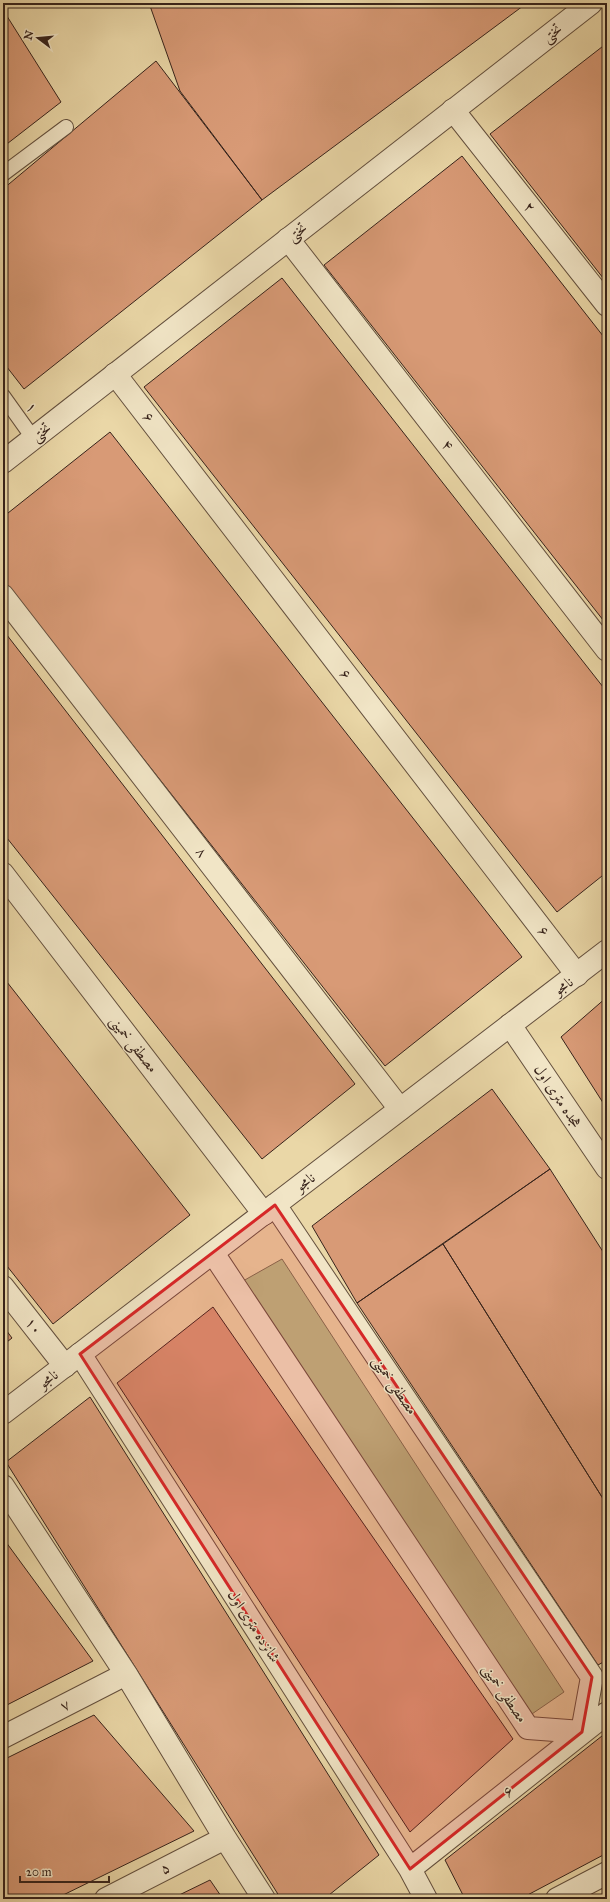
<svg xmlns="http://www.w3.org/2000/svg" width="610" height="1902" viewBox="0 0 610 1902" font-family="'IM FELL Great Primer',Amiri,serif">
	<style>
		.green { fill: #b8be86; stroke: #787050 }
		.building { fill: #d89a76; stroke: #37231b }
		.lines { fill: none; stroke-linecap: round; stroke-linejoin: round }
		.service-casing { stroke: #64503e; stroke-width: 16 }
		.minor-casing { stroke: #64503e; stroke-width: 24 }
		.tertiary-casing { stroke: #64503e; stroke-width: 24 }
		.service { stroke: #f1e5c6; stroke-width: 14 }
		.minor { stroke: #f1e5c6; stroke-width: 22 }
		.tertiary { stroke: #f1e5c6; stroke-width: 22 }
		.marked { fill: #d62828; fill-opacity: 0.2; stroke: #d62828; stroke-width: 3; stroke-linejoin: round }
		.labels { text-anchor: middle; stroke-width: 3; stroke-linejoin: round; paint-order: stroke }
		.street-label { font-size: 15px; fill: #37231b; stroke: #f1e5c6 }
	</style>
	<rect width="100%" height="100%" fill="#ead7a7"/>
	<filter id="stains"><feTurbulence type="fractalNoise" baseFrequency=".005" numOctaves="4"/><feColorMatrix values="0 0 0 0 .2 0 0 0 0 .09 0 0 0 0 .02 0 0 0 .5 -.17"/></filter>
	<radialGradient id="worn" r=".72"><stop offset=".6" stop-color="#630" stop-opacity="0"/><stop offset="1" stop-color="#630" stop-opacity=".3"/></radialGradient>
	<path class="green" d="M282,1259l282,433 -35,24 -286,-435z"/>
	<path class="building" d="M149,3h378l-265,197 -82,-109z
		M3,13h2l56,89 -58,45z
		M607,43v240l-117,-149z
		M156,61l106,139 -238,189 -21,-27v-173z
		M462,156l145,185v284l-283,-360z
		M282,278l325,414v180l-50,40 -413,-525z
		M110,432l412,525 -137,109 -382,-486v-63z
		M3,630l352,454 -93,75 -259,-326z
		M3,977l187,238 -137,109 -50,-63z
		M607,997v112l-46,-72z
		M492,1089l58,80 -193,134 -45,-77z
		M550,1169l57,89v247l-164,-261z
		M443,1244l164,261v155l-9,5 -241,-362z
		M213,1307l300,432 -103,93 -293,-449z
		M3,1326l9,12 -9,7z
		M90,1397l289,458 -55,44h-43l-275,-437z
		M3,1538l90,123 -90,46z
		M94,1715l100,116 -139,68h-52v-139z
		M607,1732v121l-87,46h-55l-20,-39z
		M210,1880l13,19h-52z
		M607,1895v4h-8z"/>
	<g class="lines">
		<g class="service-casing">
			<path id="service" d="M3,174l63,-47
				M3,396l30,42"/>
		</g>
		<g class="minor-casing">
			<path id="minor" d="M453,110l154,195
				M288,239l319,411
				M115,374l462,601
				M3,596l397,513
				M3,874l261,340
				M510,1025l97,143
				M213,1253l315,475 54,4 10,-55 -317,-472
				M3,1287l62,79
				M80,1354l330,515 16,30
				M3,1486l123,188 99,164 39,61
				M3,1737l123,-63
				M410,1869l197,-156
				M106,1899l119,-61
				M557,1899l50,-26"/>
		</g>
		<g class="tertiary-casing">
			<path id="tertiary" d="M3,462l588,-459
				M3,1413l604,-462"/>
		</g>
		<use href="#service" class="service"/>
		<use href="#minor" class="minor"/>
		<use href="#tertiary" class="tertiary"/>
	</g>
	<path class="marked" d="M275,1205l317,472 -10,55 -172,137 -330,-515z"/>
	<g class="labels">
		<g class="street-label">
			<text transform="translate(552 33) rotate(-38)" y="5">تختی</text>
			<text transform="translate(530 207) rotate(52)" y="5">۲</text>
			<text transform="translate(297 232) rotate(-38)" y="5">تختی</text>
			<text transform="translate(32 407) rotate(54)" y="5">۱</text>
			<text transform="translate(149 417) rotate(52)" y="5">۶</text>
			<text transform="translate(41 432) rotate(-38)" y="5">تختی</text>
			<text transform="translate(448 445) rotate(52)" y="5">۴</text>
			<text transform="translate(346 674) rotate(52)" y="5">۶</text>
			<text transform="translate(202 852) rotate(52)" y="5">۸</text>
			<text transform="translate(544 931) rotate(52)" y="5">۶</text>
			<text transform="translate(563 986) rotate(-36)" y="5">نامجو</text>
			<text transform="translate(134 1044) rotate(52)" y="5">مصطفی خمینی</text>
			<text transform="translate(558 1096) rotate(56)" y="5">هجده متری اول</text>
			<text transform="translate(305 1182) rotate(-37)" y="5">نامجو</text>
			<text transform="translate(34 1326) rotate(52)" y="5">۱۰</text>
			<text transform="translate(48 1379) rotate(-37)" y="5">نامجو</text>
			<text transform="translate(395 1385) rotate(56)" y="5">مصطفی خمینی</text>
			<text transform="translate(254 1626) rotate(57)" y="5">شانزده متری اول</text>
			<text transform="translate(505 1693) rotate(56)" y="5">مصطفی خمینی</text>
			<text transform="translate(65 1705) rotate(-27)" y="5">۷</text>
			<text transform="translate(508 1791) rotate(-38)" y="5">۶</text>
			<text transform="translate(165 1868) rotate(-27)" y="5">۵</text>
		</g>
	</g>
	<rect width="610" height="1902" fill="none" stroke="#ead7a7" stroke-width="16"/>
	<rect x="4" y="4" width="602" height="1894" fill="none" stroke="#37231b" stroke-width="2"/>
	<rect x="8" y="8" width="594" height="1886" fill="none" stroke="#37231b"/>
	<g transform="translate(38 38) rotate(286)" stroke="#f1e5c6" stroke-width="3" paint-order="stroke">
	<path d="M0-3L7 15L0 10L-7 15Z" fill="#37231b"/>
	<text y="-6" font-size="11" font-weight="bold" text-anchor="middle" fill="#37231b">N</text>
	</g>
	<path d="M20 1876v6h89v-6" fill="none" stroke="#37231b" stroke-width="2"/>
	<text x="26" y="1876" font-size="12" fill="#37231b" stroke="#f1e5c6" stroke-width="3" paint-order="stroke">20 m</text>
	<rect width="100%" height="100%" filter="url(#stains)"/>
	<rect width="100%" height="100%" fill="url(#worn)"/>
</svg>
